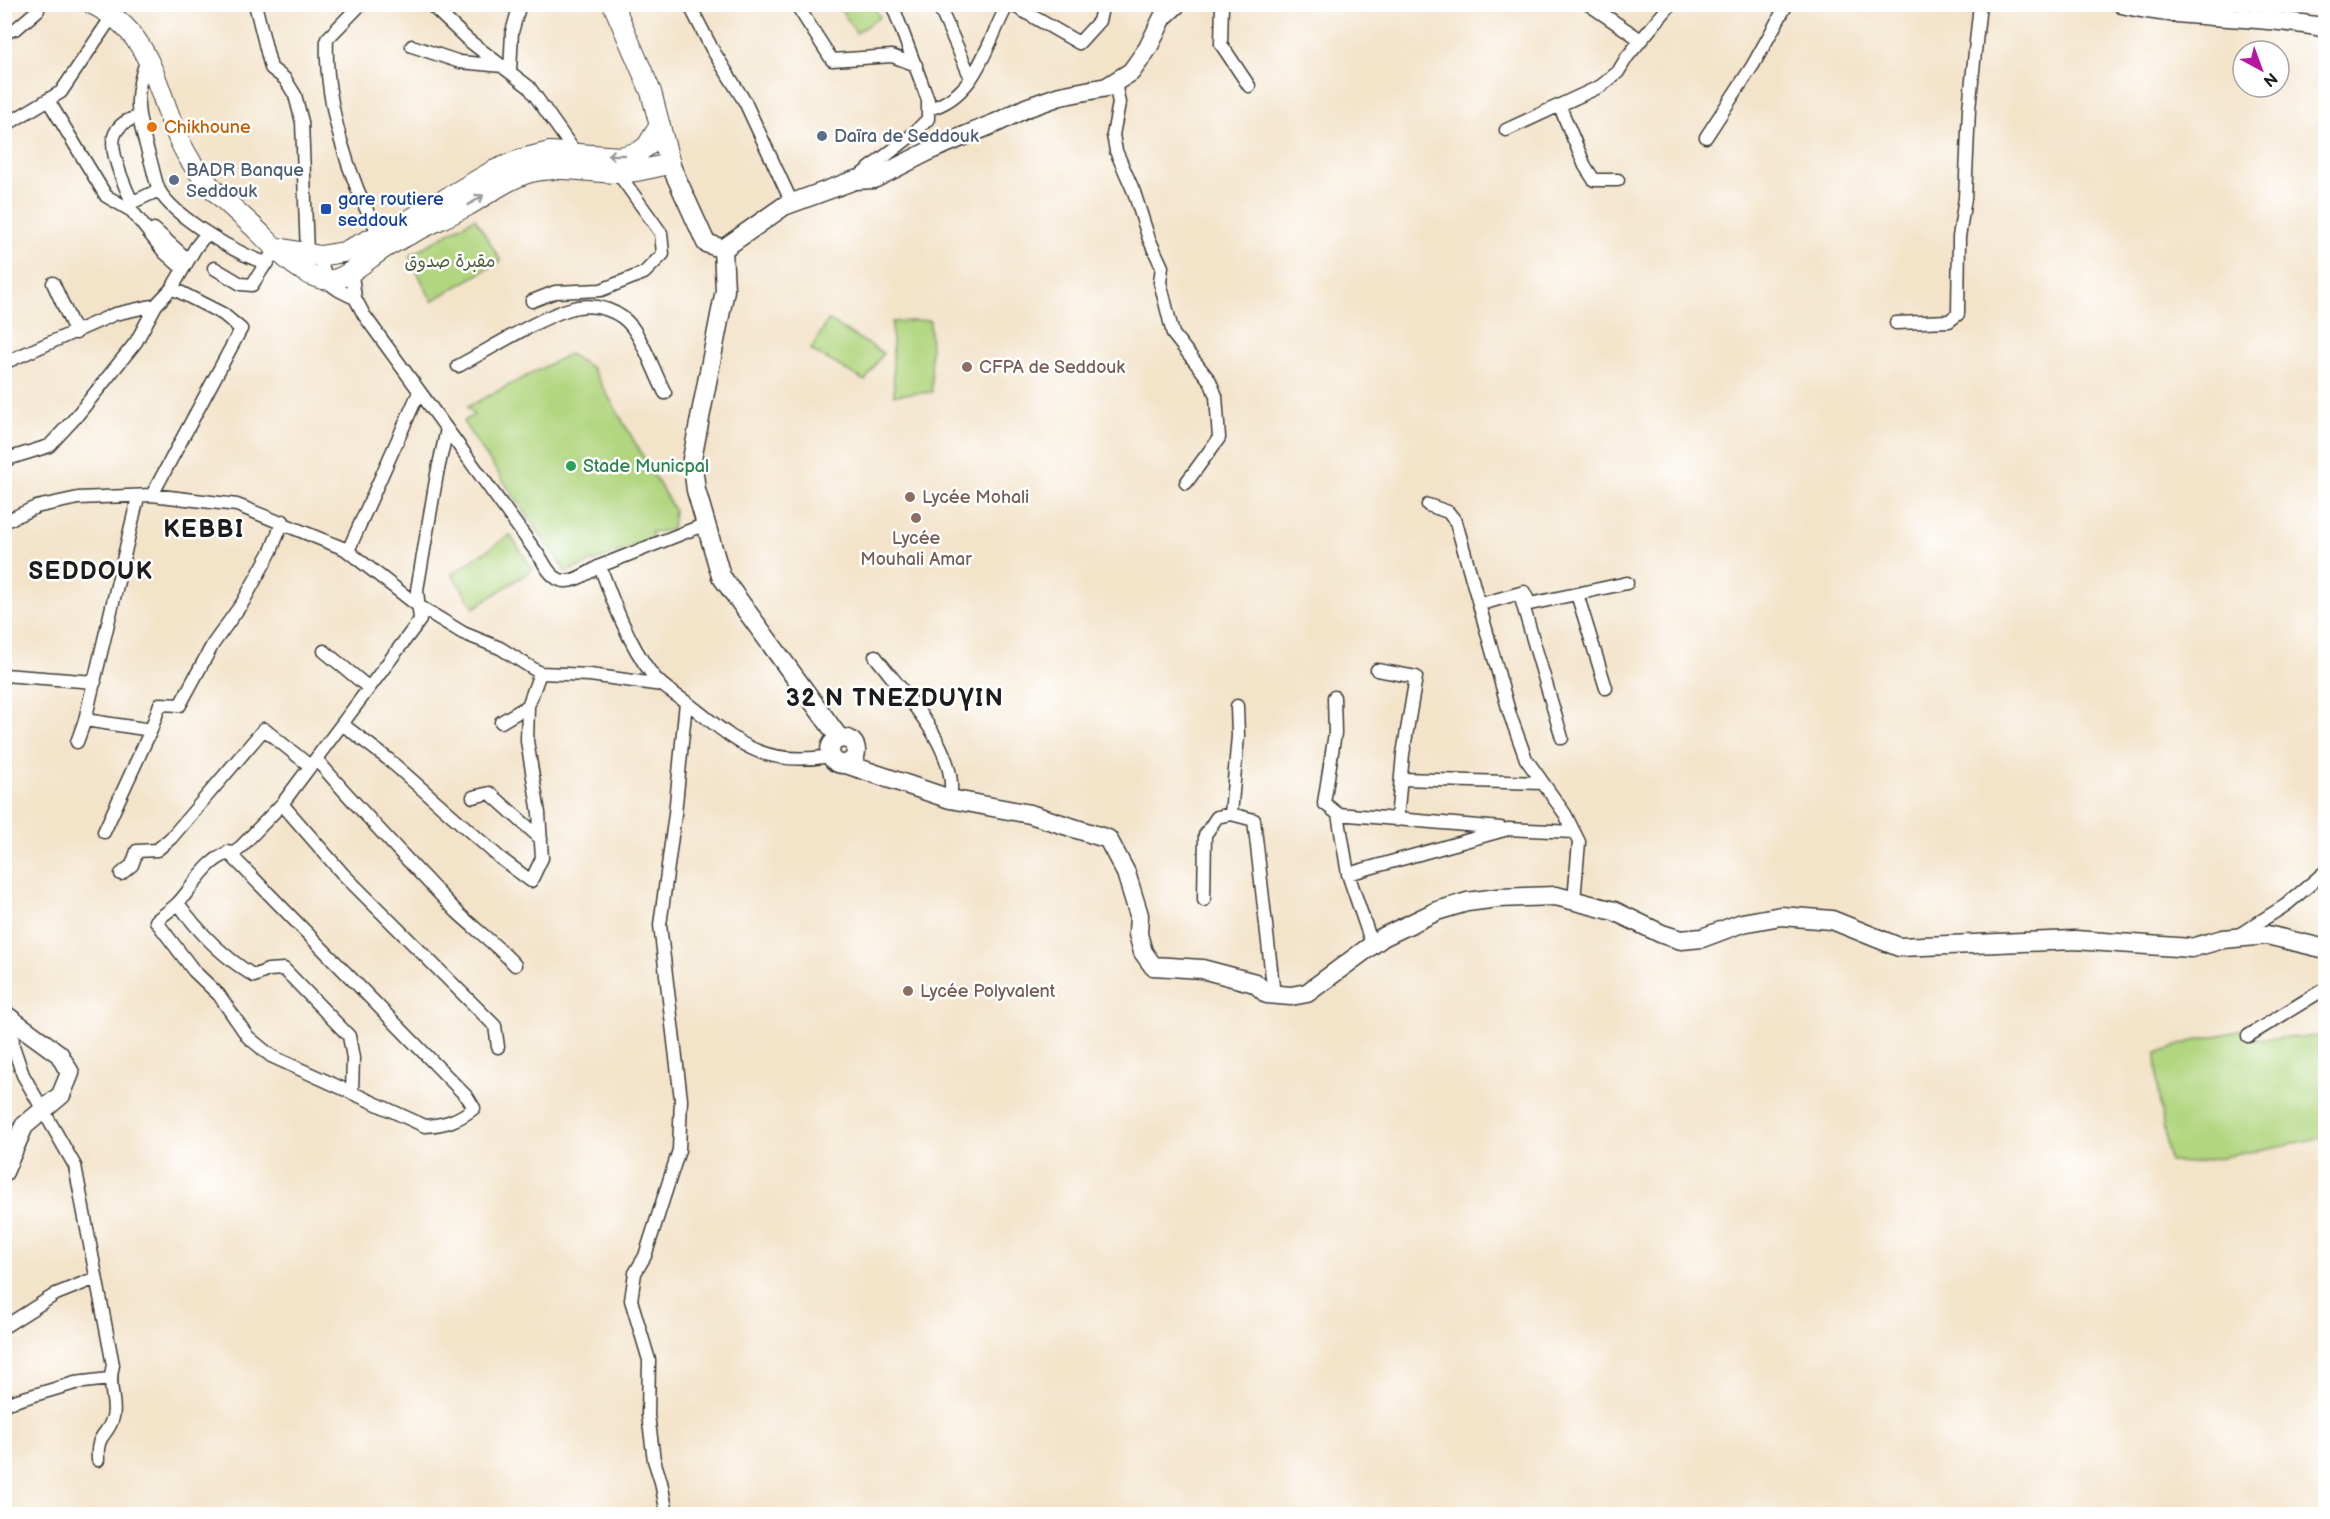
<svg xmlns="http://www.w3.org/2000/svg" width="2330" height="1519" viewBox="0 0 2330 1519" font-family="'Balsamiq Sans','Playpen Sans Arabic',sans-serif">
	<style>
		.green { fill: #b1d67f; stroke: #66794e; stroke-width: 1.5 }
		.lines { fill: none; stroke-linecap: round; stroke-linejoin: round }
		.street-casing { stroke: #3c3a36; stroke-width: 15 }
		.secondary-casing { stroke: #3c3a36; stroke-width: 21 }
		.primary-casing { stroke: #3c3a36; stroke-width: 22 }
		.street { stroke: #fff; stroke-width: 12 }
		.secondary { stroke: #fff; stroke-width: 18 }
		.primary { stroke: #fff; stroke-width: 20 }
		.oneway { stroke: #999 }
		.food-dot { fill: #e8710a; stroke: #fff; stroke-width: 2 }
		.service-dot { fill: #5c6f8a; stroke: #fff; stroke-width: 2 }
		.transit-dot { fill: #1a4fb4; stroke: #fff; stroke-width: 2 }
		.education-dot { fill: #8d6e63; stroke: #fff; stroke-width: 2 }
		.leisure-dot { fill: #2e9e5b; stroke: #fff; stroke-width: 2 }
		.labels { text-anchor: middle; stroke-width: 5; stroke-linejoin: round; paint-order: stroke }
		.food-label { font-size: 18px; fill: #c56008; stroke: #fff; text-anchor: start }
		.service-label { font-size: 18px; fill: #4e5e75; stroke: #fff; text-anchor: start }
		.transit-label { font-size: 18px; fill: #164399; stroke: #fff; text-anchor: start }
		.park-label { font-size: 18px; fill: #505d3f; stroke: #fff }
		.education-label { font-size: 18px; fill: #785e54; stroke: #fff; text-anchor: start }
		.leisure-label { font-size: 18px; fill: #27864d; stroke: #fff; text-anchor: start }
		.district-label { font-size: 24px; font-weight: bold; letter-spacing: 1.5px; fill: #1c1c1c; stroke: #fff }
	</style>
	<rect width="100%" height="100%" fill="#fff"/>
	<filter id="ink" filterUnits="userSpaceOnUse"><feTurbulence type="fractalNoise" baseFrequency=".0167" numOctaves="2"/><feDisplacementMap in="SourceGraphic" scale="12" xChannelSelector="R" yChannelSelector="G"/><feConvolveMatrix kernelMatrix="1 2 1 2 8 2 1 2 1" color-interpolation-filters="sRGB"/></filter>
	<filter id="wash" filterUnits="userSpaceOnUse"><feTurbulence type="fractalNoise" baseFrequency=".008" numOctaves="4" result="noise"/><feDisplacementMap in="SourceGraphic" scale="24" xChannelSelector="R" yChannelSelector="G"/><feGaussianBlur stdDeviation="1.35" result="paint"/><feColorMatrix in="noise" values="0 0 0 0 0 0 0 0 0 0 0 0 0 0 0 0 0 1.4 0 .05"/><feComposite in="paint" operator="in"/></filter>
	<g filter="url(#wash)">
		<rect width="100%" height="100%" fill="#f3e3c9"/>
		<path class="green" d="M838,5h35l7,12 -24,16z
			M475,218l26,43 -69,40 -23,-45z
			M828,320l55,33 -18,28 -54,-31z
			M930,320l2,72 -38,3 -2,-73z
			M569,354l23,14 82,142 -2,20 -21,2 2,7 -87,33 -103,-150 11,-7 -7,-8z
			M510,535l23,34 -59,39 -22,-34z
			M2242,1030l8,9 75,-3v101l-132,26 -24,-1 -11,-69 -2,-40 37,-12z"/>
	</g>
	<g filter="url(#ink)">
		<g class="lines">
			<g class="street-casing">
				<path id="street" d="M255,4l16,64 14,11 10,16 7,27 5,131
					M361,4l-34,35c-3,62 22,142 52,195
					M430,4l38,36 61,47 46,65
					M689,4l23,45 33,53 47,101
					M796,4l36,56 60,-4 24,9
					M938,4l33,74
					M1011,4l68,39 20,-22 4,-17
					M1222,4l-1,40 28,42
					M1588,4l53,36
					M4,33l13,-5 21,-18
					M412,46l48,16 43,4
					M148,57c-17,41 -10,61 2,102 3,9 5,22 9,31 14,26 81,67 109,73
					M510,71l2,-39 8,-28
					M1115,82l4,21 -6,32 3,16 18,41 15,47 13,28 -2,15 13,52 37,47 6,15 3,42 -33,45
					M48,100l58,96 26,15 33,42 18,16
					M1560,107l25,59 9,14h24
					M928,109c49,-12 58,-65 80,-105
					M137,117c-33,10 -25,34 -16,59 4,9 6,18 12,26l26,-12
					M4,126l57,-34 52,-77
					M1506,130l95,-44 17,-14 9,-15 44,-53
					M1706,137l47,-72 34,-61
					M856,179l56,-44 16,-16v-19l-36,-96
					M154,229l34,31
					M320,256c6,29 9,30 35,42
					M351,267l4,31 9,17 178,245c17,33 32,21 58,6 13,36 28,76 51,107 10,14 26,22 39,32 50,39 72,62 141,51
					M214,268l27,16 11,1 18,-28
					M53,283l23,50
					M532,301l23,-9 46,-2 43,-17 19,-19 -2,-21 -43,-60
					M1896,323l53,-2 9,-7 1,-77 6,-39 4,-89 11,-105
					M4,363l111,-49 41,-9
					M458,366c31,-16 88,-53 120,-59 20,-3 42,4 54,20 14,19 22,45 33,66
					M4,460l45,-14 26,-28 61,-76 20,-37 16,-17 24,-41 11,-14
					M152,495l89,-166 -18,-15 -51,-26
					M1428,505l20,7 8,10 54,193 16,44 39,55 14,28 -5,58
					M4,522l32,-15 42,-9 74,-3 85,10 108,44 72,56 46,28 37,15 40,25 50,2 72,10
					M348,551l71,-159
					M600,566l106,-42
					M1577,594l29,94
					M1520,595l42,143
					M1481,604l43,-12 6,12 97,-21
					M324,651l45,37
					M875,656c28,37 85,94 75,143
					M1377,670l39,7 -13,77 -6,66
					M4,675l91,7
					M1334,697l1,36 -11,70 14,11 10,60 24,70
					M1237,706l1,30 -7,78 23,6 20,175
					M85,720l53,-223
					M501,722l27,-16
					M342,724l46,35 112,99 31,23 11,-23 -3,-45 -12,-72 1,-35 12,-33
					M77,742l8,-22 66,10
					M316,759c45,52 93,103 141,153 19,18 40,33 58,53
					M1401,779l142,4
					M473,797l17,-4 51,46
					M282,804l60,69 153,153 3,21
					M1338,814l163,14
					M104,832l47,-102 9,-26 20,1 33,-61 30,-42 28,-51 12,-30
					M228,852l240,246 6,10c-15,12 -29,17 -49,18l-154,-70 -23,-19 -29,-42 -25,-24 -38,-50c7,-6 15,-11 22,-18 17,-18 31,-49 58,-51l46,-48 138,-184 -3,-30 20,-116 10,-45
					M121,874l11,-9 5,-14 20,-1 14,-12 93,-109 46,37
					M1348,874l160,-45 66,3
					M1204,900l1,-65 12,-18 14,-3
					M178,903c21,30 44,53 76,73l14,-6 16,-1 65,67 4,22 -1,35
					M2237,936l49,-31 40,-34
					M12,1018l1,28 10,29 52,91 38,199c-6,21 4,38 0,52 -5,20 -17,15 -15,43
					M2248,1036l78,-48
					M4,1327l52,-33 40,-16
					M4,1404l71,-21 34,-4
					M667,1514l-6,-32 -7,-22 -6,-45 1,-55 -18,-60 4,-27 10,-17 34,-106 2,-51 -21,-174 15,-111 11,-112"/>
			</g>
			<g class="secondary-casing">
				<path id="secondary" d="M2122,4c67,16 136,10 204,24
					M670,164l36,79 17,6 61,-43 71,-26 19,-1 59,-30 65,-27 28,-14 34,-12 47,-9 24,-15 17,-24 15,-31 14,-13
					M723,249l2,41 -33,169 4,31 25,86 119,163
					M830 751a13 13 0 1 1 26 0a13 13 0 1 1-26 0Z
					M846,764l104,35 80,15 78,25 18,34 13,42 -1,19 5,18 10,14 49,3 53,14 12,11 24,2 16,-3 76,-56 54,-26 30,-9 31,-4 58,-2 58,15 48,23 19,6 21,-2 40,-15 39,-7 51,4 67,27 176,-7 116,8 32,-9 44,-4 59,14
					M4,1014l55,40 11,19 -9,22 -37,31 -20,46"/>
			</g>
			<g class="primary-casing">
				<path id="primary" d="M92,4c69,32 63,100 98,156 20,32 50,52 75,78 15,16 44,44 68,42 15,-2 38,-24 53,-33 26,-15 54,-27 81,-41 21,-12 40,-27 64,-34 29,-7 57,0 86,1 17,0 36,-6 53,-9l-19,-72 -38,-88
					M273,247l47,9 24,-4 62,-30 87,-51 29,-12 28,-7 71,5 18,-5 8,-6 13,-21"/>
			</g>
			<use href="#street" class="street"/>
			<use href="#secondary" class="secondary"/>
			<use href="#primary" class="primary"/>
		</g>
		<defs><path id="oneway-shaft" d="M-6 0H5M1.5-3L5.5 0L1.5 3" fill="none" stroke-width="1.6" stroke-linecap="round" stroke-linejoin="round" transform="scale(1.5)"/></defs>
		<g class="oneway">
			<use href="#oneway-shaft" transform="translate(616 155) rotate(-180)"/>
			<use href="#oneway-shaft" transform="translate(476 200) rotate(-33)"/>
		</g>
	</g>
	<circle class="food-dot" cx="152" cy="127" r="6"/>
	<g class="service-dot">
		<circle cx="822" cy="136" r="6"/>
		<circle cx="174" cy="180" r="6"/>
	</g>
	<rect class="transit-dot" x="320" y="203" width="12" height="12" rx="3"/>
	<g class="education-dot">
		<circle cx="967" cy="367" r="6"/>
		<circle cx="910" cy="497" r="6"/>
		<circle cx="916" cy="518" r="6"/>
		<circle cx="908" cy="991" r="6"/>
	</g>
	<circle class="leisure-dot" cx="571" cy="466" r="6"/>
	<g class="labels">
		<g class="food-label">
			<text x="164" y="133">Chikhoune</text>
		</g>
		<g class="service-label">
			<text x="834" y="142">Daïra de Seddouk</text>
			<text x="186" y="176">BADR Banque<tspan x="186" dy="21">Seddouk</tspan></text>
		</g>
		<g class="transit-label">
			<text x="338" y="205">gare routiere<tspan x="338" dy="21">seddouk</tspan></text>
		</g>
		<g class="park-label">
			<text x="450" y="267">مقبرة صدوق</text>
		</g>
		<g class="education-label">
			<text x="979" y="373">CFPA de Seddouk</text>
			<text x="922" y="503">Lycée Mohali</text>
			<text x="916" y="544" text-anchor="middle">Lycée<tspan x="916" dy="21">Mouhali Amar</tspan></text>
			<text x="920" y="997">Lycée Polyvalent</text>
		</g>
		<g class="leisure-label">
			<text x="583" y="472">Stade Municpal</text>
		</g>
		<g class="district-label">
			<text x="204" y="537">KEBBI</text>
			<text x="91" y="579">SEDDOUK</text>
			<text x="895" y="706">32 N TNEZDUƔIN</text>
		</g>
	</g>
	<rect width="2330" height="1519" fill="none" stroke="#fff" stroke-width="24"/>
	<g transform="translate(2261 69) rotate(139)"><circle r="28" fill="#ffffff" stroke="#a4a4a4" stroke-width="1.5"/>
	<path d="M0-4.5L10 22L0 15L-10 22Z" fill="#b5179e"/>
	<text y="-9" font-size="16" font-weight="bold" text-anchor="middle" fill="#1c1c1c">N</text>
	</g>
</svg>
